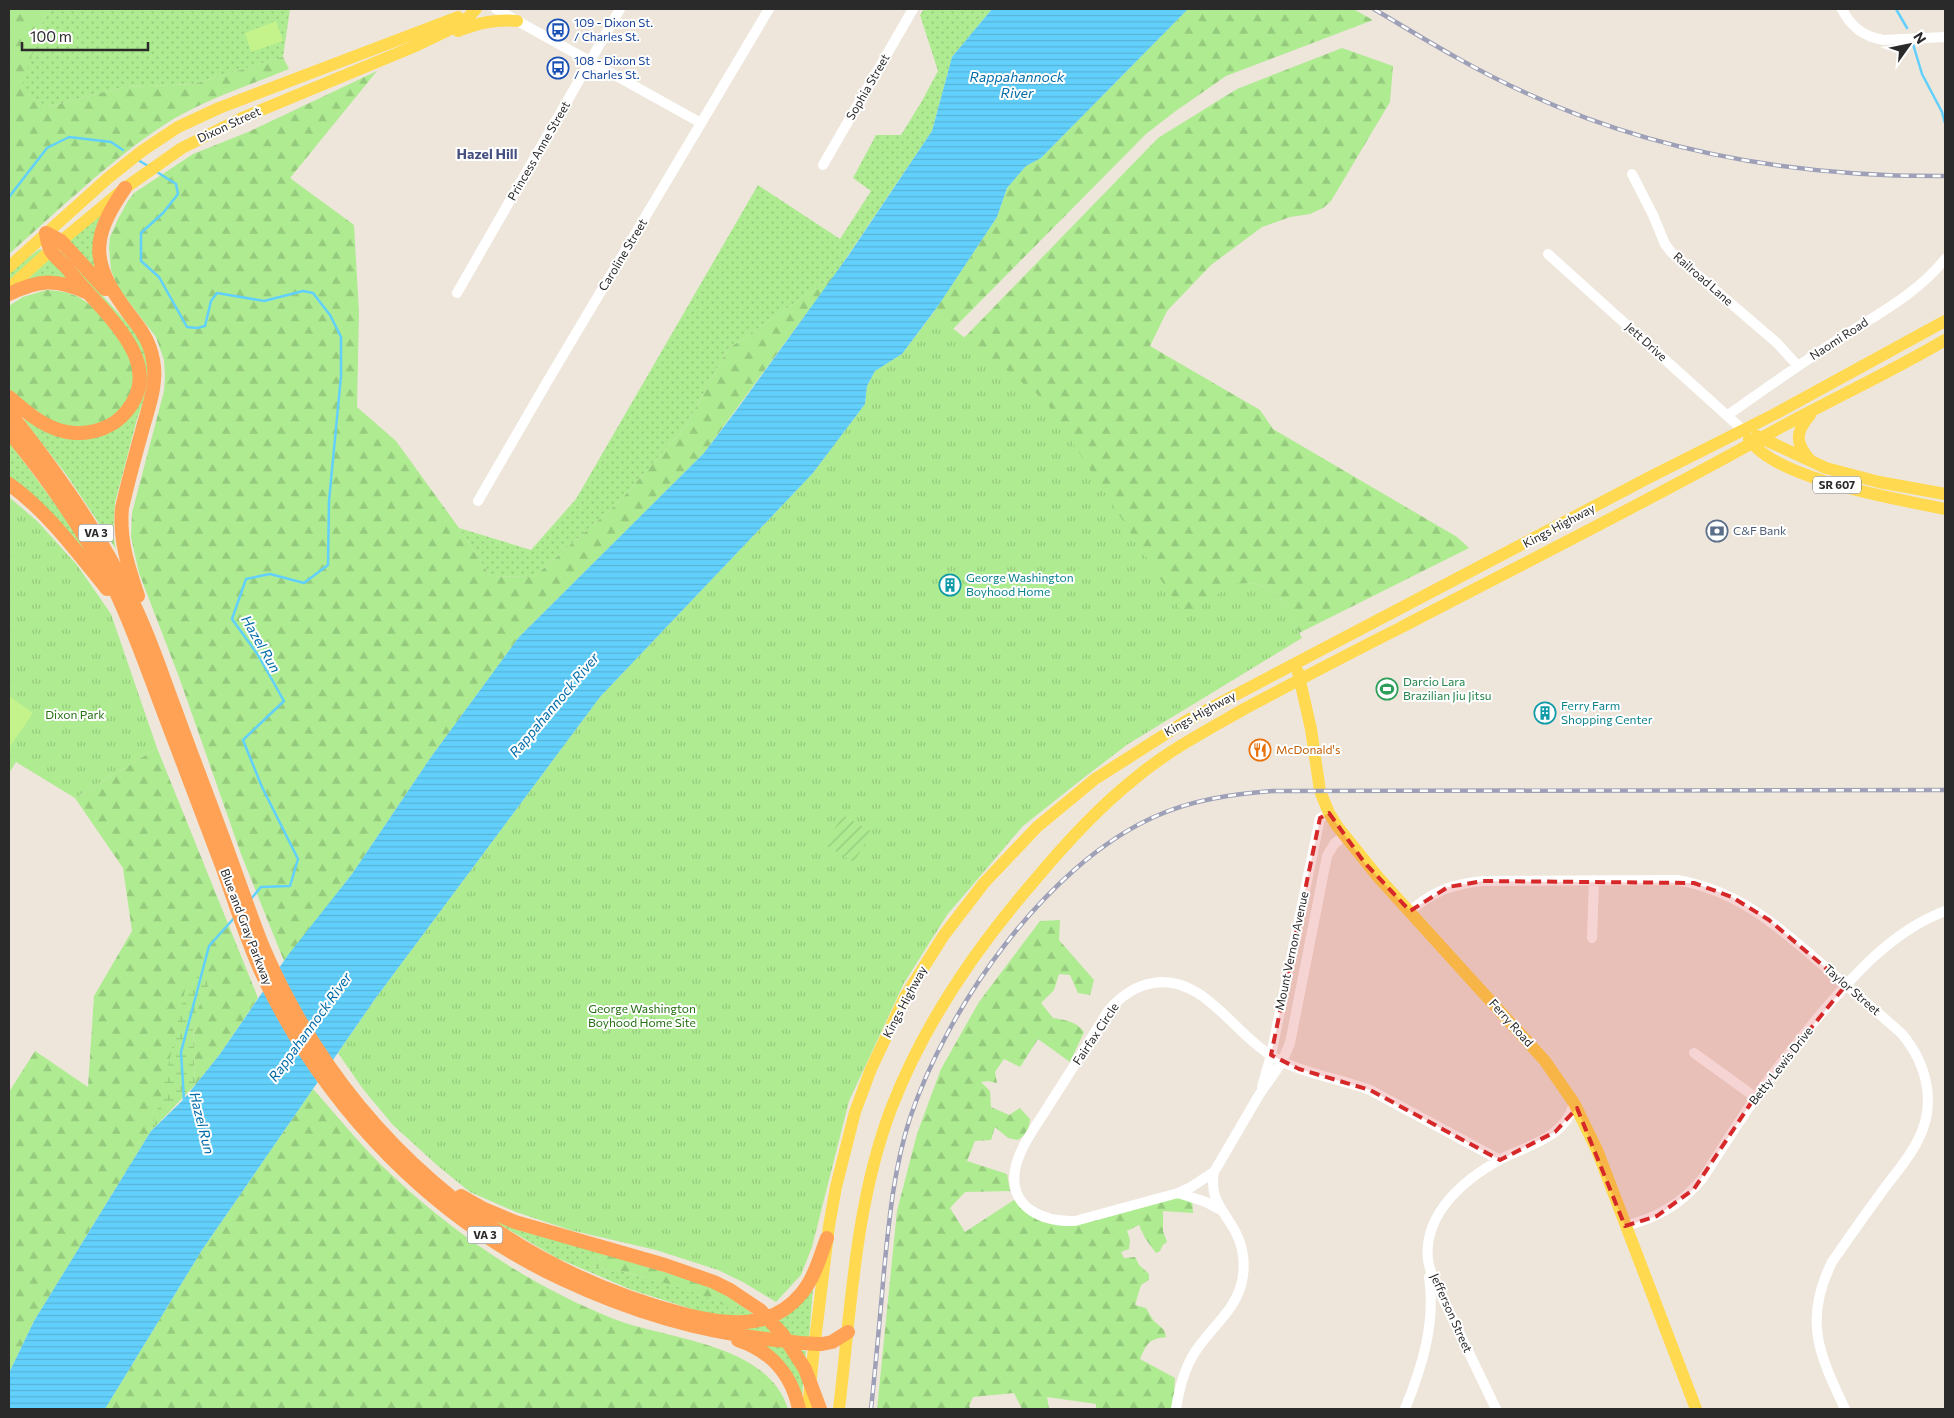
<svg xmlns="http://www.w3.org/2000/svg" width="1954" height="1418" viewBox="0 0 1954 1418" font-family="Commissioner,sans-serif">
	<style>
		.grass { fill: url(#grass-dots) }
		.forest { fill: url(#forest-firs) }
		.wetland { fill: url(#wetland-marsh) }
		.park { fill: url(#park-tufts) }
		.garden { fill: url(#garden-furrows) }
		.pitch { fill: #c5f38b }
		.water { fill: url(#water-rules) }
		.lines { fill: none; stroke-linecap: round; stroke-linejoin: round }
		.stream { stroke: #62d0fc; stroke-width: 2.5 }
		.minor { stroke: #fff; stroke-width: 10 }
		.major { stroke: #ffd94f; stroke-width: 12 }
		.highway { stroke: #ffa255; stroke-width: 14 }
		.rail-casing { stroke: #9da0b7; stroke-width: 4.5 }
		.rail { stroke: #fff; stroke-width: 2.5; stroke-dasharray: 8; stroke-linecap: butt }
		.marked { fill: #d62828; fill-opacity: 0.2; stroke: #d62828; stroke-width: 4; stroke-dasharray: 10 6; stroke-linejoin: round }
		.labels { text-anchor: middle; stroke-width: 4; stroke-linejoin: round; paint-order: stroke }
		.shield { fill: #fff; stroke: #6a6a6a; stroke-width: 1 }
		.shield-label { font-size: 11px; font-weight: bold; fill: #2a2a2a }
		.transit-label { font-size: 12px; fill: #164399; stroke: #fff; text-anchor: start }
		.street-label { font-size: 12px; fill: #2a2a2a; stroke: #fff }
		.service-label { font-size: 12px; fill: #4e5e75; stroke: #fff; text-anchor: start }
		.culture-label { font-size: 12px; fill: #0d838f; stroke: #fff; text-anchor: start }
		.leisure-label { font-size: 12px; fill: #27864d; stroke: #fff; text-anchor: start }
		.park-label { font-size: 12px; fill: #247012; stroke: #fff }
		.food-label { font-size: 12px; fill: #c56008; stroke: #fff; text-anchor: start }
		.water-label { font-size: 14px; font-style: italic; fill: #006ba9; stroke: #fff }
		.neighbourhood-label { font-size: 14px; font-weight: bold; fill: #454f80; stroke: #fff }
	</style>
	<defs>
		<pattern id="grass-dots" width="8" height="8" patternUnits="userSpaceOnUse" patternTransform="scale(1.25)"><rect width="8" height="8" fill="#aeeb91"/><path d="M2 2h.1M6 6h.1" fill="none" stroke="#96ca7d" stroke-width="1.8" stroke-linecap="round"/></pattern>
		<pattern id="forest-firs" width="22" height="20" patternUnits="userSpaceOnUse" patternTransform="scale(1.25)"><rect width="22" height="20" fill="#aeeb91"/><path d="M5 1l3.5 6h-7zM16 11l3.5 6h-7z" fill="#96ca7d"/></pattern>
		<pattern id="wetland-marsh" width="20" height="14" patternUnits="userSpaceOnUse" patternTransform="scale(1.25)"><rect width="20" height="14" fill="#aeeb91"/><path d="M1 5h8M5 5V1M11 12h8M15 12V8" fill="none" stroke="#96ca7d"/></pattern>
		<pattern id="park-tufts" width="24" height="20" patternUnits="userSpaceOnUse" patternTransform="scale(1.25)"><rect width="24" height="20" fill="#aeeb91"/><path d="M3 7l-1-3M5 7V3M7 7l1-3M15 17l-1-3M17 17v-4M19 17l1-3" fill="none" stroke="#96ca7d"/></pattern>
		<pattern id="garden-furrows" width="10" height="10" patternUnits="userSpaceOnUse" patternTransform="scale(1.25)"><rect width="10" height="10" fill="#aeeb91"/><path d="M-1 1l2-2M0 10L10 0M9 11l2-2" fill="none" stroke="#96ca7d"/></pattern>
		<pattern id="water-rules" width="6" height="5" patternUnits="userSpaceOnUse" patternTransform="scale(1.25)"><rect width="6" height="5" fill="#62d0fc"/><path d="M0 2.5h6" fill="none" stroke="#55b3d8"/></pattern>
	</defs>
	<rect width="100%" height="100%" fill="#eee6db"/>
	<path class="grass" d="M51,9h239l-7,48 -89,27 -70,3 -77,20 -27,-18 24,-71z
		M924,9h68l-40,48 -20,74 -98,145 -106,73 -43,78 -66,75 -85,75 -44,-1 -31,-48 72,22 45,-51 182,-314 82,54 31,-48 -18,-13 23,-43h25l21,-34 16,-30 -18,-56z
		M108,206l-10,68 -30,-33z
		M41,249l1,1 -33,32v-9l29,-23z
		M59,251l4,1 68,75 13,21 5,24 -2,19 -10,28 -22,84 -2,31 3,15 -48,-72 -44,-57 4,-3 112,-23z
		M50,258l18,20 -44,4z
		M9,442l58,78 18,29 -3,2 -60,-64 -13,-10z
		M495,1219l115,36 -20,3v9l9,-1 9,7 9,-3c39,11 82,19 117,41l3,-4 1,-4 16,12 -29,1 -27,-5 -66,-21 -75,-32 -63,-37z
		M813,1288l-4,50 -69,-9z
		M762,1344l44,7 -4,44z"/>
	<path class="forest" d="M9,9h42l-7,9 -23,71 26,18 77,-20 70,-3 89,-27 6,12c-39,16 -91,33 -125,56 -56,37 -105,85 -155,129z
		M1188,9h165l20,11 -147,56 -53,37 -27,21 -193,195 -20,-16 64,-96 10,-29 19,-22 15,-8z
		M1342,48l51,18 -3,36 -59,99 -8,7 -13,6 -20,3 -28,10 -51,38 -44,46 -17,35 110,64 13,19 184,108 12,11 -170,85 -20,-37 -11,-8 -15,-5 -21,2 -47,33 -255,-245 228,-235 79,-49z
		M377,71l-87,107 64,47 5,87 -2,95 39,34 63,87 31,48 44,1 85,-75 66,-75 43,-78 106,-73 -130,177 -185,184 -88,120 -79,117 -68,87 -43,-107 -62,-177 -40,-104 -8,-36 1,-24 32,-122 1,-14 -1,-17 -8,-23 -38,-49 -7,-18 -2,-22 1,-11 8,-18 10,-18 6,-8 59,-39 55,-22z
		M47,290c31,2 38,9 58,31 11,12 26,31 28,48 3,15 -8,47 -23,53 -6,3 -27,8 -34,8 -18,-1 -54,-29 -67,-41v-83l14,-9z
		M157,748l101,250 -38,56 -25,31 -2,-67 17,-35 -6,-10 -53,158 -117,190 -25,52v-281l26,-41 53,36 6,-91 38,-65 -9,-63 -48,-70z
		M1060,920l-1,20 35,40 -4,15 -12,-2 -8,-18 -11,-1 -5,16 -13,13 12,15c12,2 23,3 31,14l-14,30 -32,-23 -18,28 -16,-8 -9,13 2,11 -9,-2 -7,1 9,9 1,16 18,8 11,-7 10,11c-1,10 -3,15 -12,21l-10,-2 -13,-11 -4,13 -16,1 -8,20 40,13 3,17 -45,1 -15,16 15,24 52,-34 20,21 36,6 102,-29 17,3 1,14 -30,-2v20l4,11 -4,3 -3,6 -4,2 -11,-15 -6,-13 -12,6 3,9 -1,9 -8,3 3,6 11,-1 4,8 10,9v6l-8,5 -6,20 11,3 7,12 11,10 2,7c-17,2 -19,6 -26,22l35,19 -2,31h-77v-5l-49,-7 2,12h-27l-8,-16 -41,4 -4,9 2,3h-94l20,-198 20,-77 24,-65 38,-67 61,-81z
		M313,1089c27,30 52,62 82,89 63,59 138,109 219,141 54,21 154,24 174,90h-683l97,-159z
		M610,1255l102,32 26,16 -1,4 -3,4c-35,-21 -78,-30 -117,-41l-9,3 -9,-7 -9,1 -3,-3 3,-6z"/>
	<path class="wetland" d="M205,972l5,11 -17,36 2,66 -44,46 10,-33 25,-113z"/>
	<path class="park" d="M933,313l112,87 140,217 47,-33 21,-1 15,5 11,8 23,42 -174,106 -42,32 -63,50 -76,89 -43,68 -55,118 -37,146 -11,28 -25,27 -33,-20 -25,-12 -62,-20 -86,-20 -54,-18 -46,-20 -32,-26 -45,-41 -30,-36 -25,-36 37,-54 225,-302 213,-224 52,-69 2,-18 8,-15 27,-17z
		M9,497l28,24 40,44 34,49 46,134 -82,50 -59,-36 -7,11z"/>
	<path class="garden" d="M843,815l29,17 -18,30 -29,-17z"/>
	<path class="pitch" d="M276,21l7,20 -32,11 -6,-19z
		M9,696l24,17 -24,35z"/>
	<path class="water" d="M992,9h196l-147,149 -15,8 -19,22 -10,29 -59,89 -36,48 -27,17 -8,15 -2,18 -52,69 -213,224 -225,302 -173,251 -97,159h-96v-36l25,-52 117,-190 33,-32 36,-45 68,-99 64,-81 79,-117 88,-120 185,-184 34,-45 110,-152 84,-125 20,-74z"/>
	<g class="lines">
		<path class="stream" d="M1896,9l11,19
			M1913,44l9,30 20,38 3,11
			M138,160l10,6
			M157,172l19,12 2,10 -15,19 -22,20v28l18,16 28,50 10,1 8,-2 6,-25 6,-8 47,8 39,-10 10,2 17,22 11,22v39l-12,125 -1,64 -24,18 -34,-9 -24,5 -14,40 26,36 26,46 -41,39 19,47 36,72 -8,27 -29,1 -11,13
			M9,197l38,-49 22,-11 42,5 12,8
			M184,1100l-3,-48 28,-106 26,-29"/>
		<path class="minor" d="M496,9l205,114
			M1842,9c9,18 21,27 41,31l62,-3
			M823,165l90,-156
			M1632,174l21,41 12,29 6,8 106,91 21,23
			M1548,254l195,176
			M457,293l163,-284
			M1728,415c38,-27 75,-53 114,-78 36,-23 76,-44 103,-78
			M478,501l69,-119 222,-373
			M1410,911c24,-20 42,-27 73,-30l194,-1c59,10 97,43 141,81 28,24 56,48 84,73 25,30 35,70 16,106 -9,19 -25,36 -37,53 -17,23 -33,46 -49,69 -29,58 -13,92 13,147
			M1592,938l2,-58
			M1694,1053l61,44
			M1262,1087l9,-32 49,-237 9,-5
			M1214,1172l-23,15 -13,6 -103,28c-31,1 -66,-12 -60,-51 4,-23 22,-45 34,-65 20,-31 40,-63 59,-94 12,-14 26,-25 45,-28 50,-9 81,51 119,73 30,18 66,22 98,34l130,70
			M1178,1193l28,9 15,8
			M1625,1226c32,-8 56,-22 77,-47 18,-27 35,-55 54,-82 18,-26 38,-50 58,-75 37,-44 76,-90 131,-111
			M1176,1409c3,-20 8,-40 19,-57 16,-25 45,-45 48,-77 2,-15 -1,-31 -8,-44 -12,-22 -26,-32 -21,-59l45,-77 23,-33 8,-19 37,-187 7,-12 10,-8
			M1405,1409c17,-42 31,-86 24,-132
			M1496,1409l-63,-131c-2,-6 -4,-12 -5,-18 -5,-47 37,-81 73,-101 28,-14 65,-22 73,-56"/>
		<path class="major" d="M458,31c20,-8 37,-12 59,-10
			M9,267l99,-89 34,-27 36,-24 41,-19 239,-91
			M9,288l52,-47 64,-53 57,-40 60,-30 171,-71 50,-24 13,-14
			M1810,415c-15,17 -15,28 0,45
			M1757,436l69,32 53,14 66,12
			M1749,439c27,41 149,60 196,70
			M1298,672l13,57 9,62 9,22 8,13 41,51 167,184 29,42 23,47 99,259
			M808,1409l5,-52 16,-131 7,-39 19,-75 16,-43 34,-72 39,-62 40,-52 53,-56 58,-48 91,-58 464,-244 125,-63 170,-93
			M839,1409c12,-100 16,-205 52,-300 33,-86 84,-160 144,-229 30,-36 62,-71 98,-100 34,-29 73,-49 111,-71 51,-27 102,-54 154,-80 122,-64 245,-125 365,-192 60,-34 123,-62 182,-97"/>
		<path class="highway" d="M125,188c-36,52 -34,76 4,126 11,14 21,27 24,46 5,24 -5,48 -11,71 -7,25 -14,51 -20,77 -3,31 6,58 16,88
			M46,233l15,8 44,48
			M9,294c29,-14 46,-16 77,-2
			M9,397c18,16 40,35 66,36 18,1 39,-6 51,-21 32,-38 2,-74 -24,-104 -12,-13 -24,-26 -35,-40 -5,-5 -12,-11 -16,-17 -3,-5 -4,-13 -5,-18
			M9,412c49,62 93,124 126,195 16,33 27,68 40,102 18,50 37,98 55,148 11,30 21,60 33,90 78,182 231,319 424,368 41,10 84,15 114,-21 13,-15 19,-37 26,-56
			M9,432c41,49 76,101 106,158 17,36 30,73 44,110 21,55 42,111 63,166 14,39 26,79 44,116 62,128 168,237 296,297 68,32 141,54 214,61 16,2 31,4 46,4l10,-2 16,-10
			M9,484c39,28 68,68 98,105
			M461,1196l23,13 31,13 150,43 49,17 16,8 30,20 23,25 22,34 15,40
			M738,1340c33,11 54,35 61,69"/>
		<g class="rail-casing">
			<path id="rail" d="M1374,9c50,30 99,60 152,84 132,61 275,84 419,83
				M871,1409c5,-46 9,-92 13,-138 5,-51 10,-104 26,-153 37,-110 135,-252 244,-301 37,-17 78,-23 119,-26l672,-1"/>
		</g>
		<use href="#rail" class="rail"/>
	</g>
	<path class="marked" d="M1329,813l35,49 46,49 38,-24 35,-6 211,2 38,14 37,23 77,65 -91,112 -61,92 -37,27 -32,10 -48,-118 -22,24 -55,28 -130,-70 -71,-21 -28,-14 49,-237z"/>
	<defs>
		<g id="bus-ring" transform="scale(1.125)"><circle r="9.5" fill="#fff" stroke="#1a4fb4" stroke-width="1.5"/><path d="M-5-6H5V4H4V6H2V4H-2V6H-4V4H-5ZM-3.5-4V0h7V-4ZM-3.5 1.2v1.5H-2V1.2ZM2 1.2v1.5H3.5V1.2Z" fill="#1a4fb4"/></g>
		<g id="bank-ring" transform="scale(1.125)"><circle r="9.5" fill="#fff" stroke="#5c6f8a" stroke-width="1.5"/><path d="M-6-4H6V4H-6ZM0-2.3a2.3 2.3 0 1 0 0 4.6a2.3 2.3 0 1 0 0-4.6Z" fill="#5c6f8a"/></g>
		<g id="building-ring" transform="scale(1.125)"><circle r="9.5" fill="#fff" stroke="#0f9aa8" stroke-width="1.5"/><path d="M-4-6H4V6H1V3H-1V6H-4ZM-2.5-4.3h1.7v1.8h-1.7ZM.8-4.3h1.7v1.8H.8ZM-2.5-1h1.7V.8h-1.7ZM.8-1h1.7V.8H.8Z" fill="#0f9aa8"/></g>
		<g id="stadium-ring" transform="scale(1.125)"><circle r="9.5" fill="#fff" stroke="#2e9e5b" stroke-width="1.5"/><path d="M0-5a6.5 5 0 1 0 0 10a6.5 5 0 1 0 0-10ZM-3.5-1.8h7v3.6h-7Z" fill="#2e9e5b"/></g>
		<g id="restaurant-ring" transform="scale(1.125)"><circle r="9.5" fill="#fff" stroke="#e8710a" stroke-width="1.5"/><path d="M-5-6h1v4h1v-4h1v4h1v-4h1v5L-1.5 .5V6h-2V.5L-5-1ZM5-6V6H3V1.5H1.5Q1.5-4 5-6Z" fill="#e8710a"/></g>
	</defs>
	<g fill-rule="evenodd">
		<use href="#bus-ring" x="558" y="30"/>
		<use href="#bus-ring" x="558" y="68"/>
		<use href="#bank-ring" x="1717" y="531"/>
		<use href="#building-ring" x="950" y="585"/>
		<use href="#stadium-ring" x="1387" y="689"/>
		<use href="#building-ring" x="1545" y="713"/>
		<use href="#restaurant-ring" x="1260" y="750"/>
	</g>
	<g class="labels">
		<g class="shield">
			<rect x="1813" y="476.5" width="48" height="17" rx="4"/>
			<rect x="78.5" y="524.5" width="35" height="17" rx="4"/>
			<rect x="467.5" y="1226.5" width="35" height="17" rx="4"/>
		</g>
		<g class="shield-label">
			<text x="1837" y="489">SR 607</text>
			<text x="96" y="537">VA 3</text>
			<text x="485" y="1239">VA 3</text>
		</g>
		<g class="transit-label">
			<text x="574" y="27">109 - Dixon St.<tspan x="574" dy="14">/ Charles St.</tspan></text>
			<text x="574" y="65">108 - Dixon St<tspan x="574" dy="14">/ Charles St.</tspan></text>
		</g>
		<g class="street-label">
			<text transform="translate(868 87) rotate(-60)" y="4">Sophia Street</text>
			<text transform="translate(229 125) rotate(-25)" y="4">Dixon Street</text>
			<text transform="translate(539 151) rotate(-60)" y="4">Princess Anne Street</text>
			<text transform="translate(623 255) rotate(-59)" y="4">Caroline Street</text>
			<text transform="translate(1703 279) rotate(41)" y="4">Railroad Lane</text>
			<text transform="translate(1839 339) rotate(-33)" y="4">Naomi Road</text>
			<text transform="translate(1646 342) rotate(42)" y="4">Jett Drive</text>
			<text transform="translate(1559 526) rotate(-28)" y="4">Kings Highway</text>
			<text transform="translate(1200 714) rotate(-29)" y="4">Kings Highway</text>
			<text transform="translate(246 927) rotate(69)" y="4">Blue and Gray Parkway</text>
			<text transform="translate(1292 951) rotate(-78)" y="4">Mount Vernon Avenue</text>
			<text transform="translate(1852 990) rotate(41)" y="4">Taylor Street</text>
			<text transform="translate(905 1002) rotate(-62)" y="4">Kings Highway</text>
			<text transform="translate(1511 1023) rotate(48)" y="4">Ferry Road</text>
			<text transform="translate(1096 1034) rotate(-56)" y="4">Fairfax Circle</text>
			<text transform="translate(1781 1066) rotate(-52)" y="4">Betty Lewis Drive</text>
			<text transform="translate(1451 1313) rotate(66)" y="4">Jefferson Street</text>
		</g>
		<g class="service-label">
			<text x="1733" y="535">C&amp;F Bank</text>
		</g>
		<g class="culture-label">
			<text x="966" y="582">George Washington<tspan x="966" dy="14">Boyhood Home</tspan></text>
			<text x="1561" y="710">Ferry Farm<tspan x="1561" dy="14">Shopping Center</tspan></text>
		</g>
		<g class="leisure-label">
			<text x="1403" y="686">Darcio Lara<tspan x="1403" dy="14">Brazilian Jiu Jitsu</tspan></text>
		</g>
		<g class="park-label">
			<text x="75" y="719">Dixon Park</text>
			<text x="642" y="1013">George Washington<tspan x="642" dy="14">Boyhood Home Site</tspan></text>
		</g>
		<g class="food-label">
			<text x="1276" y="754">McDonald's</text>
		</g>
		<g class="water-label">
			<text x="1017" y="82">Rappahannock<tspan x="1017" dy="16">River</tspan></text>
			<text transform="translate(261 644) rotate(60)" y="5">Hazel Run</text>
			<text transform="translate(554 705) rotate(-50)" y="5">Rappahannock River</text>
			<text transform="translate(310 1027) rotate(-54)" y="5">Rappahannock River</text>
			<text transform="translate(202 1123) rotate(76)" y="5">Hazel Run</text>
		</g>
		<g class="neighbourhood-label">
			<text x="487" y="159">Hazel Hill</text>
		</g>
	</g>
	<rect width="1954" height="1418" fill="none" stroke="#2a2a2a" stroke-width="20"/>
	<g transform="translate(1909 45) rotate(57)" stroke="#ffffff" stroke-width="4" paint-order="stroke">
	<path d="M0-4L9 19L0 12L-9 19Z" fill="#2a2a2a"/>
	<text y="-8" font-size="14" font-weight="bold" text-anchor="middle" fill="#2a2a2a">N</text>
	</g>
	<path d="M22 42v8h126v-8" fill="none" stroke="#2a2a2a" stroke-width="2.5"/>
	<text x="30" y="42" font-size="15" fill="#2a2a2a" stroke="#ffffff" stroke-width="4" paint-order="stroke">100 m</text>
</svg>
